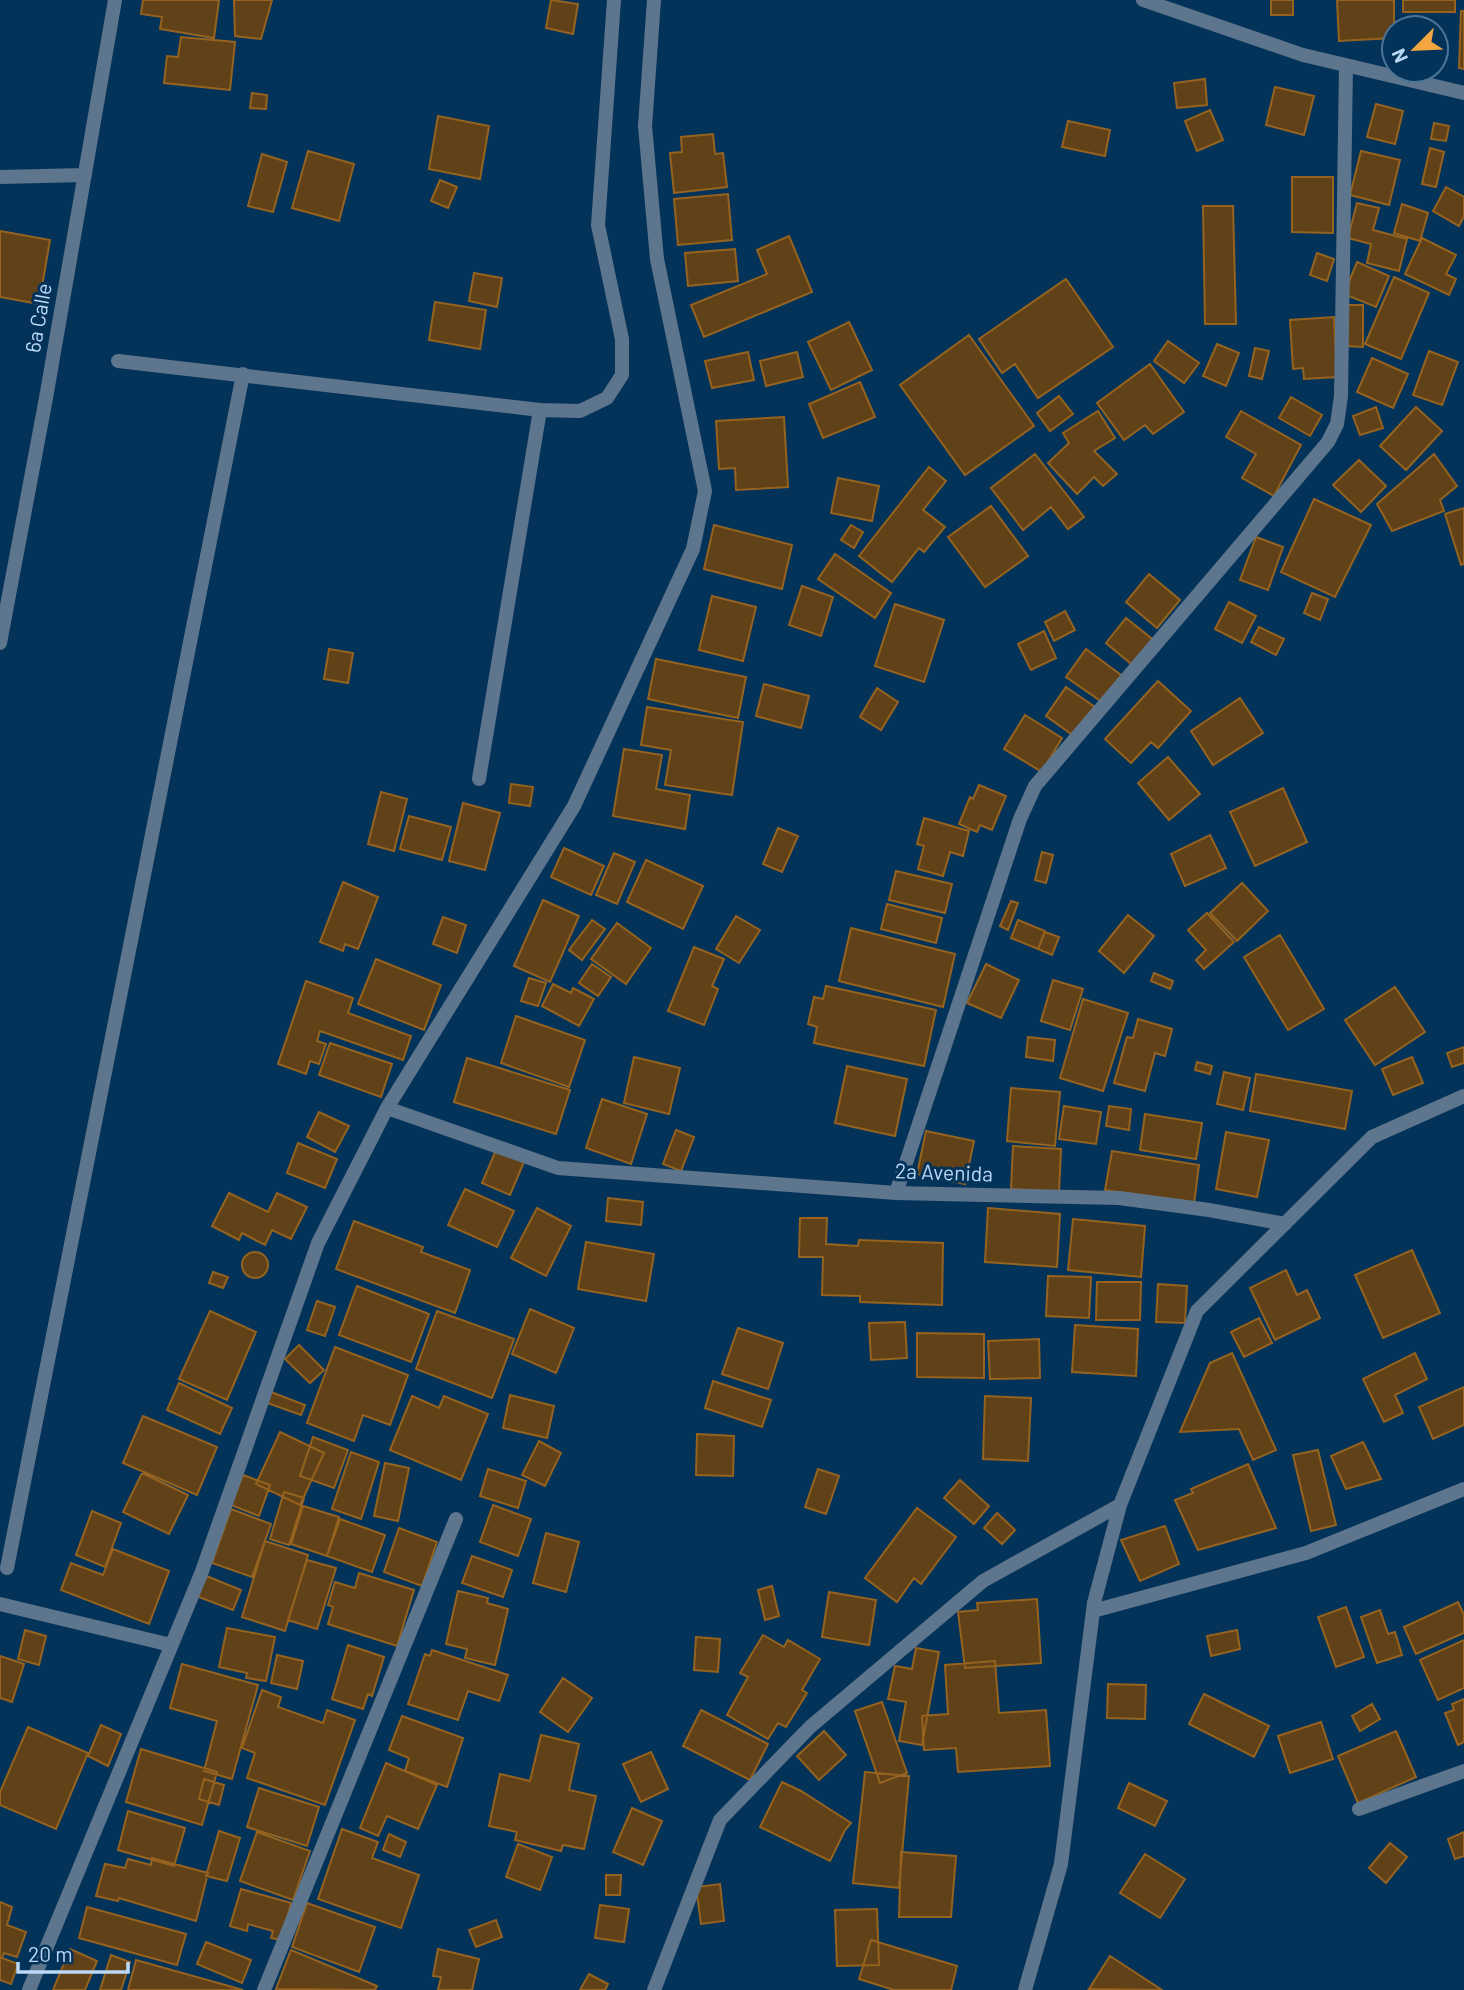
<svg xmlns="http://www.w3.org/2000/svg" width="1464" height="1990" viewBox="0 0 1464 1990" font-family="Barlow,sans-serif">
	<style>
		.building { fill: #614117; stroke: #95631f; stroke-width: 2 }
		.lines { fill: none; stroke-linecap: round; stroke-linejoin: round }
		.street { stroke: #5d758d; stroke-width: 14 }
		.labels { text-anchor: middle; stroke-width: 6; stroke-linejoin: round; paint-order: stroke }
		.street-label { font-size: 21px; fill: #bbd8f6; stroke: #043359 }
	</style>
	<rect width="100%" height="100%" fill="#043359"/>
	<path class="building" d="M143,0h76l-5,38 -54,-9 2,-12 -21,-3z
		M234,0h38l-11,39 -26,-3z
		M551,0l27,4 -5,30 -27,-6z
		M1271,0h22v15h-22z
		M1337,0h57v38l-55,3z
		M1403,0h52v12h-52z
		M1461,11h3v58l-5,-1z
		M1404,22h28v6h-28z
		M181,37l54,5 -5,48 -66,-7 3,-27 11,1z
		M1205,79l2,26 -30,3 -3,-25z
		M1275,87l39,9 -10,39 -38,-10z
		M252,93l15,2 -1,14 -16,-1z
		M1376,104l27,7 -8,33 -28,-7z
		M1210,110l13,30 -26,11 -12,-30z
		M438,116l51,10 -9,53 -51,-10z
		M1068,121l42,9 -5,26 -43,-9z
		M1434,123l15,3 -3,15 -15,-2z
		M713,134l2,20 8,-1 4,34 -53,6 -4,-40 12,-1 -1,-15z
		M1430,148l14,4 -8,35 -14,-3z
		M308,151l46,13 -15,57 -47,-13z
		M1361,151l39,9 -11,45 -39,-10z
		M262,154l25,8 -14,50 -25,-6z
		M1292,177h41v56l-41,-1z
		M440,180l17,7 -9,21 -17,-7z
		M1446,187l18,10v19l-5,10 -26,-15z
		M728,194l4,46 -54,5 -4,-46z
		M1357,203l22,5 -6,22 34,9 -8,32 -32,-8 4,-19 -23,-6z
		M1402,204l26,9 -8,28 -26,-8z
		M1203,206h30l3,118h-31z
		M0,231l50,9 -11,64 -39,-7z
		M789,236l23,56 -108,45 -13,-32 76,-31 -10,-24z
		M1422,238l34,17 -10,19 10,5 -7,16 -44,-21z
		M735,249l3,32 -50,5 -3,-33z
		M1317,253l17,6 -7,22 -17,-6z
		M1357,262l32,14 -13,31 -32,-13z
		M474,273l28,5 -5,29 -28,-6z
		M1394,277l35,16 -28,66 -36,-15z
		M1066,279l47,68 -75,51 -23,-34 -13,9 -23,-34z
		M435,302l51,8 -6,39 -51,-9z
		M1346,305h17v42l-17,-1z
		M1334,317l3,60 -33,2 -1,-11 -10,1 -3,-49z
		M849,322l23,48 -41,20 -23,-48z
		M969,335l65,91 -69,49 -65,-90z
		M1168,341l31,22 -15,20 -30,-22z
		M1217,344l22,9 -13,33 -23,-10z
		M1255,348l14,3 -7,28 -13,-3z
		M1429,351l29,11 -16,43 -29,-10z
		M748,352l6,28 -42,8 -7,-27z
		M797,352l6,25 -37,9 -6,-25z
		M1372,358l36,16 -15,34 -36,-16z
		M1150,364l34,48 -31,22 -8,-9 -21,15 -27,-37z
		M860,382l15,35 -52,21 -14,-34z
		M1059,396l14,18 -23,17 -13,-18z
		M1291,397l31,18 -12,21 -31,-18z
		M1376,407l7,21 -23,7 -7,-19z
		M1416,407l26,24 -36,39 -26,-24z
		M1098,411l17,27 -21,13 23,23 -14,12 -9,-9 -17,17 -29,-31 21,-20 -6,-10z
		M1241,411l60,34 -27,51 -32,-18 14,-24 -30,-17z
		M784,417l4,70 -52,3 -1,-22 -16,1 -3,-48z
		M1035,454l49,63 -16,12 -17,-22 -28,23 -32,-42z
		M1434,454l23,32 -17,14 4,11 -52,20 -15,-27z
		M1359,460l27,26 -25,26 -28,-27z
		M929,467l17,14 -23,29 22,17 -21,25 -5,-4 -27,34 -33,-26z
		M838,478l41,8 -7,35 -41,-8z
		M1314,499l57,26 -36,72 -54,-25z
		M991,506l37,50 -43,31 -37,-50z
		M1464,508v56l-3,1 -16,-51z
		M714,525l78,20 -10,44 -78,-20z
		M851,525l12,7 -9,16 -13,-8z
		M1256,537l27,10 -15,43 -28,-10z
		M835,554l56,39 -16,25 -57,-39z
		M1149,574l31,26 -23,28 -31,-26z
		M802,586l31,11 -12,39 -32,-11z
		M1312,593l16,6 -8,21 -16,-7z
		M712,596l44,11 -13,54 -44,-11z
		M1229,602l27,14 -14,27 -27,-14z
		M895,604l49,16 -20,62 -49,-16z
		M1065,611l10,19 -21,11 -9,-19z
		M1126,618l30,24 -20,26 -30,-25z
		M1259,627l25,12 -8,16 -25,-13z
		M1044,631l12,27 -25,12 -13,-26z
		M329,649l24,4 -5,30 -24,-4z
		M1086,649l35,26 -19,27 -36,-25z
		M656,659l90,18 -8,41 -90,-19z
		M1158,681l33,30 -33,37 -7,-6 -20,21 -26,-24z
		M764,684l45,12 -8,32 -45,-12z
		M1066,687l29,20 -21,29 -28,-20z
		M877,688l21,14 -17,28 -21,-13z
		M1240,698l23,35 -50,32 -22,-34z
		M647,707l96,15 -11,73 -67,-10 6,-35 -30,-5z
		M1025,715l37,23 -20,34 -38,-23z
		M624,749l38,6 -6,34 34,6 -5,34 -72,-13z
		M1168,757l32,37 -31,26 -31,-37z
		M511,784l22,3 -3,19 -21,-3z
		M979,785l27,11 -14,34 -12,-5 -3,7 -18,-8 11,-27 3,2z
		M1283,788l24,54 -52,24 -25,-54z
		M381,792l26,7 -13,52 -26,-7z
		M463,803l37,10 -15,57 -36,-9z
		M409,816l42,11 -9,33 -42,-11z
		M924,818l45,13 -6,25 -13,-4 -7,24 -25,-7 6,-23 -7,-2z
		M778,828l20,8 -16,36 -19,-8z
		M1210,835l16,33 -41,18 -14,-32z
		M564,848l40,18 -13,29 -40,-18z
		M1042,852l11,3 -7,28 -11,-3z
		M614,853l21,9 -18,42 -21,-9z
		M646,860l57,26 -20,43 -56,-27z
		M896,871l56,13 -7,29 -56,-13z
		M343,882l35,15 -20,52 -13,-5 -2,7 -23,-9z
		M1242,883l26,28 -31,30 -27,-28z
		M543,900l36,16 -29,66 -36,-16z
		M1011,901l7,2 -10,27 -8,-4z
		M887,904l55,14 -6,25 -55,-14z
		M1207,913l27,29 -30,27 -8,-9 10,-10 -18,-20z
		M1128,915l26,21 -30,37 -25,-22z
		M736,916l24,14 -21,33 -23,-14z
		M443,917l23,8 -9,28 -24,-9z
		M592,920l13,9 -23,31 -13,-10z
		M1018,920l27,11 -7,18 -27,-11z
		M617,923l34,25 -25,36 -35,-25z
		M851,928l104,26 -12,53 -104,-26z
		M1045,932l14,5 -7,18 -14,-6z
		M1280,935l44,74 -36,21 -44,-73z
		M694,947l30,12 -12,27 6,3 -14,36 -36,-14z
		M376,959l65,26 -17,45 -66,-26z
		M592,964l19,13 -13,19 -19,-13z
		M986,964l33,16 -18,38 -34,-15z
		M1154,973l19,8 -3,8 -19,-8z
		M529,978l17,5 -8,23 -17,-5z
		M1053,980l30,9 -13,41 -29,-9z
		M306,981l47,17 -5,15 63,23 -8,24 -83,-29 -3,10 9,3 -7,20 -9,-3 -4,13 -28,-10z
		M553,984l18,9 2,-5 21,11 -15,27 -37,-20z
		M826,986l110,24 -12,56 -110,-23 3,-16 -9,-3 6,-27 9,2z
		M1395,987l30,45 -50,33 -30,-45z
		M1083,999l45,14 -25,78 -43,-13z
		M516,1016l69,24 -16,47 -68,-24z
		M1138,1019l34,10 -7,27 -10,-3 -10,38 -31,-8 13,-46 6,1z
		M1028,1037l27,3 -2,21 -27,-4z
		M330,1043l62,21 -11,33 -62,-22z
		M1464,1047v16l-12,4 -5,-14z
		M634,1057l46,11 -11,46 -45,-11z
		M1412,1057l11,26 -30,12 -11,-26z
		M467,1058l103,32 -14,44 -102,-32z
		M1197,1062l15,4 -2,8 -15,-4z
		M847,1066l60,13 -12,57 -60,-13z
		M1224,1072l26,6 -7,32 -26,-6z
		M1256,1074l96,17 -7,38 -95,-18z
		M1011,1088l49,4 -5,54 -48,-5z
		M602,1099l45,15 -16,50 -45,-16z
		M1064,1106l37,6 -5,32 -37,-5z
		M1109,1106l22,3 -2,21 -23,-4z
		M319,1112l30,14 -14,26 -28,-15z
		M1145,1114l57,9 -6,36 -56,-9z
		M676,1130l18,7 -13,34 -18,-7z
		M926,1131l48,10 -9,43 -48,-10z
		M1226,1132l43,8 -12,57 -41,-8z
		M298,1143l39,16 -12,29 -38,-15z
		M1013,1146l48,3 -2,43 -48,-3z
		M496,1150l28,12 -14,33 -28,-12z
		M1112,1151l87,14 -5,39 -89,-14z
		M465,1189l49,22 -17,36 -49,-22z
		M229,1193l39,19 9,-19 30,14 -16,32 -19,-9 -7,15 -23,-12 -3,7 -27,-14z
		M608,1198l35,4 -2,23 -35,-4z
		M537,1208l34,18 -25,50 -35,-18z
		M988,1208l72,6 -3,53 -72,-5z
		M800,1218h27l-1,26 32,2 1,-6 84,3 -1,62 -82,-3v-6l-38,-1 1,-38h-24z
		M1073,1219l72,7 -4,51 -73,-7z
		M354,1221l69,26 -2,5 49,18 -15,43 -119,-44z
		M586,1242l68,12 -8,47 -68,-12z
		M1412,1250l28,63 -57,25 -28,-63z
		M242 1265a13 13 0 1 1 26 0a13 13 0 1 1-26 0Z
		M1286,1270l11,25 10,-5 13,28 -45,22 -25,-52z
		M213,1272l15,5 -5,11 -14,-5z
		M1048,1276l43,1 -2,41 -43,-2z
		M1097,1282h44l-1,38h-44z
		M1158,1284l29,2 -2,37 -29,-1z
		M357,1286l72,28 -18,48 -72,-27z
		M317,1301l18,6 -10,29 -18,-6z
		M530,1309l44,19 -18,45 -44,-19z
		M210,1311l46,21 -29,68 -48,-21z
		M437,1311l77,28 -22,59 -76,-29z
		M1259,1318l13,25 -28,14 -13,-25z
		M905,1322l2,36 -36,2 -2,-37z
		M1075,1325l63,4 -2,47 -64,-4z
		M738,1328l45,15 -15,46 -46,-15z
		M917,1333l67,1v44l-67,-1z
		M1039,1339l1,39 -50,1 -2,-38z
		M299,1345l25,25 -14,13 -25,-24z
		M335,1347l73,28 -18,50 -27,-10 -9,26 -47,-18z
		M1232,1353l44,97 -23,10 -14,-31 -59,3 30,-69z
		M1415,1353l12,26 -32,16 8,18 -19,9 -21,-43z
		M713,1381l58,19 -9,27 -57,-19z
		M179,1383l53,25 -12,26 -53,-24z
		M1464,1387v38l-31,14 -14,-32z
		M271,1392l34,13 -4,10 -34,-12z
		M510,1395l44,11 -7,32 -44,-10z
		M412,1396l27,12 5,-12 44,18 -27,66 -71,-30z
		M985,1396l46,2 -3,63 -45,-2z
		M143,1416l74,31 -20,48 -74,-32z
		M280,1432l44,21 -24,52 -44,-21z
		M697,1434l37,2 -1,40 -37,-1z
		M313,1437l35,13 -14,38 -34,-12z
		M539,1441l22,12 -16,33 -23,-11z
		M1363,1442l18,37 -35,10 -15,-33z
		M1318,1450l18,75 -25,6 -18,-76z
		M351,1452l28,10 -18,57 -29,-10z
		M385,1463l24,5 -11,53 -24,-5z
		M1248,1464l28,64 -78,22 -23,-50 18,-7 -2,-4z
		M488,1469l38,12 -8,27 -38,-12z
		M818,1469l21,7 -13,38 -21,-7z
		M142,1473l46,22 -19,39 -46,-22z
		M243,1475l27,10 -11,31 -28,-11z
		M960,1480l29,26 -15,18 -30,-26z
		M284,1492l20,6 -15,47 -19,-6z
		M493,1505l38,14 -13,37 -38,-14z
		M303,1506l36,11 -12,39 -36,-12z
		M917,1508l39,29 -35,47 -7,-6 -17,24 -32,-24z
		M231,1509l40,15 -19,53 -40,-14z
		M92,1511l29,12 -16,44 -29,-12z
		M997,1513l18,17 -13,14 -18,-16z
		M340,1519l45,16 -13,37 -45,-16z
		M1165,1526l14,38 -39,17 -19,-41z
		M399,1528l38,14 -15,44 -38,-14z
		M546,1533l33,9 -13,50 -33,-9z
		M265,1541l43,14 -23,76 -43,-14z
		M113,1549l56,22 -20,53 -88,-34 10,-27 32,12z
		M472,1556l40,14 -9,27 -41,-14z
		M307,1560l29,8 -19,61 -29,-9z
		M359,1573l55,17 -17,56 -69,-22 5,-17 -5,-2 7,-23 20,6z
		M204,1575l37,15 -8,20 -37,-14z
		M772,1586l7,30 -14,4 -7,-30z
		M458,1591l30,7 -1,5 21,6 -13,56 -30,-7 2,-9 -21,-5z
		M829,1592l47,8 -7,45 -47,-8z
		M1037,1599l4,64 -76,5 -7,-56 20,-2 -1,-7z
		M1458,1602l6,13v18l-48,21 -12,-27z
		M1346,1607l18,50 -28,10 -18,-50z
		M1380,1610l8,24 7,-2 7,23 -25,8 -16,-46z
		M227,1628l48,9 -9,44 -20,-3 1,-5 -28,-6z
		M25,1630l21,6 -7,29 -21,-6z
		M1237,1630l3,19 -29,7 -4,-20z
		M763,1635l21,12 4,-7 32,19 -18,31 5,3 -21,34 -8,-4 -10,16 -41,-24 21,-38 -8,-4z
		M696,1637l24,2 -2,33 -24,-2z
		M1464,1640v48l-26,12 -18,-40z
		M348,1645l36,12 -12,39 -4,-2 -5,15 -31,-10z
		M916,1648l23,4 -17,93 -23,-4 7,-39 -18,-3 7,-33 17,3z
		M432,1650l76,25 -9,26 -31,-10 -10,29 -50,-16 17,-50 5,2z
		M277,1655l26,6 -6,28 -26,-6z
		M0,1656l24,8 -12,38 -12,-4z
		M995,1661l4,52 47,-3 4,56 -92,6 -2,-24 -32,2 -2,-34 26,-2 -3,-49z
		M182,1664l76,21 -26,94 -28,-8 13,-50 -47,-13z
		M563,1678l29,20 -24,34 -28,-20z
		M1108,1684l38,1 -1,34 -38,-1z
		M262,1690l19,7 -3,10 45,16 4,-13 28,10 -30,85 -78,-27 8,-25 -13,-5z
		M1204,1694l65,32 -15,31 -65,-33z
		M1464,1699v43l-6,3 -13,-32 9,-3 -2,-6z
		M882,1702l25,71 -27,10 -25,-72z
		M1372,1704l8,15 -20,12 -8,-15z
		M701,1710l67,34 -18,36 -67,-34z
		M402,1716l61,22 -16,49 -42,-16 4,-13 -20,-8z
		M1321,1722l12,37 -43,14 -12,-37z
		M101,1725l20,9 -13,32 -20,-10z
		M28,1727l60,26 -32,76 -56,-24v-13z
		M824,1731l22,24 -27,25 -22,-24z
		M1396,1731l20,46 -58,26 -20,-47z
		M541,1735l38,9 -10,46 27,6 -12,53 -21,-4 -2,6 -46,-11 2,-8 -28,-6 11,-52 30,7z
		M141,1749l76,23 -15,53 -76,-23z
		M651,1752l17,37 -27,13 -18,-38z
		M386,1763l51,22 -19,44 -31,-13 -9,20 -18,-8z
		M865,1772l44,4 -10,112 -46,-5z
		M204,1779l20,6 -5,20 -20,-6z
		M782,1782l19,9 50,32 -6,7 -15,31 -70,-34z
		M1129,1783l38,18 -12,25 -37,-18z
		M259,1788l60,19 -12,39 -60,-19z
		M632,1808l30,13 -19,44 -30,-13z
		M128,1811l57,17 -11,38 -56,-16z
		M342,1829l36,13 -6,16 47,17 -18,53 -83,-29z
		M219,1831l21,7 -13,43 -21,-5z
		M257,1832l53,19 -17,49 -53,-19z
		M1464,1832v24l-9,3 -7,-20z
		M389,1834l17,8 -6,15 -17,-7z
		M1390,1843l17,14 -21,26 -17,-15z
		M518,1844l34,13 -12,33 -34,-13z
		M901,1852l55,4 -5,61h-52z
		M1145,1854l40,25 -25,39 -40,-25z
		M152,1858l56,15 -12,48 -77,-23 -1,3 -22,-5 9,-32 20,4 3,-9 23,6z
		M606,1875h15l-1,20h-14z
		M720,1884l4,37 -23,3 -5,-37z
		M241,1889l50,14 -10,37 -10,-2 2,-7 -25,-7 -1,7 -17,-5z
		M0,1902l12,5 -5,18 19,7 -9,25 -13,-4 -2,5 16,6 -7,20 -11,-4z
		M307,1903l68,24 -16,45 -67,-25z
		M600,1905l29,4 -5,33 -29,-4z
		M87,1907l99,27 -9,31 -98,-27z
		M877,1909l2,56 -42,1 -2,-56z
		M496,1920l6,17 -26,10 -7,-17z
		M871,1940l86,26 -6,24h-57l-35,-11z
		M206,1942l45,18 -9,23 -45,-19z
		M70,1949l27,12 -12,29h-32z
		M438,1949l41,10 -7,31h-34l3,-13 -8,-1z
		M291,1950l86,36 -2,4 -99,-1z
		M111,1955l19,7 -9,28h-21z
		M1110,1956l52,34 -73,-1z
		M136,1960l107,30h-115z
		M589,1974l19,10 -3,6h-25z"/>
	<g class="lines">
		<path class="street" d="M1143,0l160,55 161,38
			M0,177l85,-2
			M118,361l422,49 40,1 27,-13 15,-23v-36l-24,-114 16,-225
			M0,643l46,-245 69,-398
			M479,779l61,-369
			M387,1108l171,60 338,25 223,5 90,12 76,14
			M896,1193l124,-374 15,-33 293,-344 9,-18 4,-28 5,-330
			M7,1568l236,-1194
			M0,1604l171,41
			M1093,1611l213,-58 158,-64
			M1359,1809l105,-38
			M29,1990l172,-416 117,-331 69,-135 187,-302 119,-257 12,-58 -48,-232 -12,-133 9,-126
			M264,1990l192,-471
			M654,1990l66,-170 90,-93 173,-146 137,-76
			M1025,1990l36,-126 33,-261 26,-98 77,-194 175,-174 92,-41"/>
	</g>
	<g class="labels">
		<g class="street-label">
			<text transform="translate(39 318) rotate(-80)" y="7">6a Calle</text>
			<text transform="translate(944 1173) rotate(2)" y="7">2a Avenida</text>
		</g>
	</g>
	<g transform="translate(1415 49) rotate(246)"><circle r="33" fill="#043359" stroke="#4d7598" stroke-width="2"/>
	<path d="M0-5L12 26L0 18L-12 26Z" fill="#f2a541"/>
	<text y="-10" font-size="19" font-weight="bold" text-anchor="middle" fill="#bbd8f6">N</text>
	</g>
	<path d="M18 1962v10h110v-10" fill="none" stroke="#bbd8f6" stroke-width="3.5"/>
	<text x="28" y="1962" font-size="21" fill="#bbd8f6" stroke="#043359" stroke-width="5" paint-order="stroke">20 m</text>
</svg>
